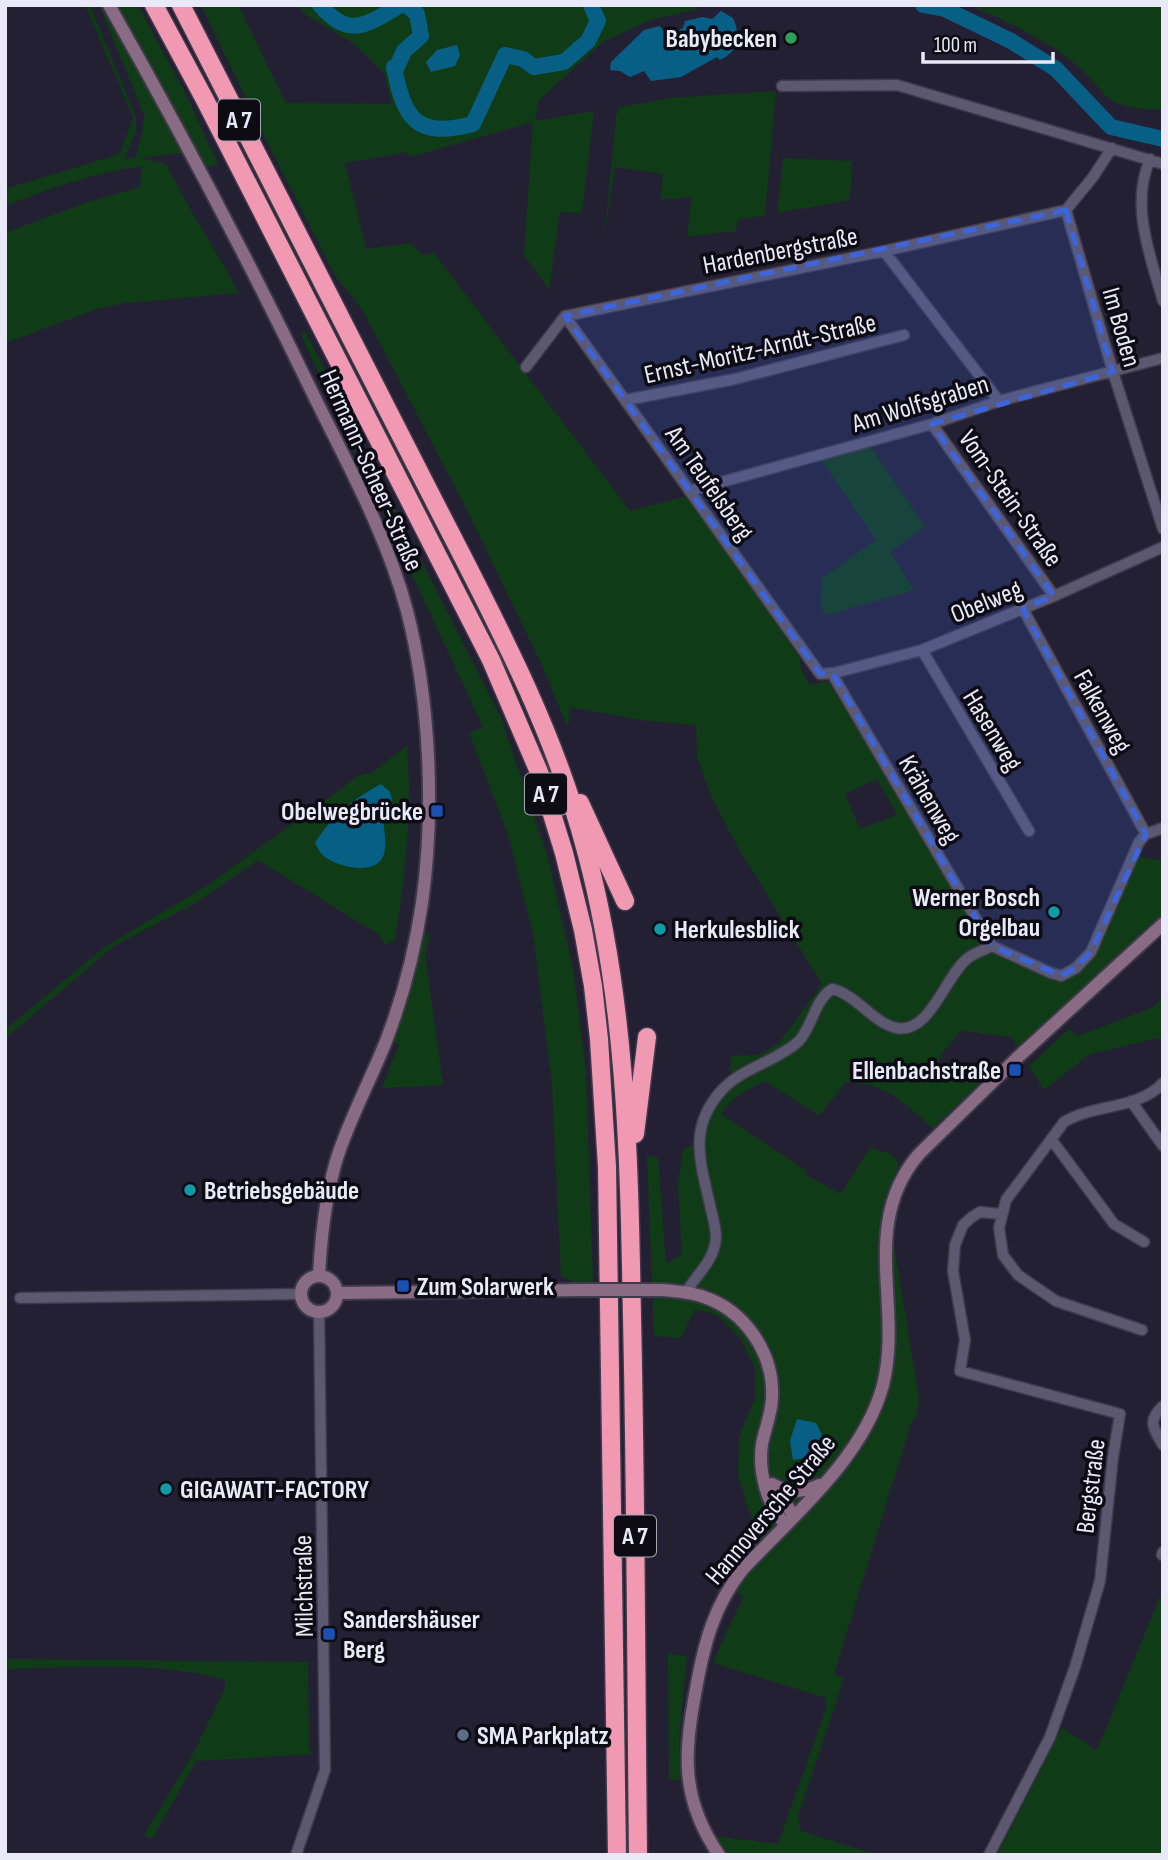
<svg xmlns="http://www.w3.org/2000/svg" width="1168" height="1860" viewBox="0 0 1168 1860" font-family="'Sofia Sans Condensed',sans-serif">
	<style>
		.green { fill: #0f3c16; fill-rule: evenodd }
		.water { fill: #085f86 }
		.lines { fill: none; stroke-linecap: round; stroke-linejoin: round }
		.river { stroke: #085f86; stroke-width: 16 }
		.minor-casing { stroke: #3e3a4b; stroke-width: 13 }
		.secondary-casing { stroke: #3e3a4b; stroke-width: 16 }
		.motorway-casing { stroke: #3e3a4b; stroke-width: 21 }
		.minor { stroke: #5c5870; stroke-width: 10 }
		.secondary { stroke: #896b84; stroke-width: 12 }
		.motorway { stroke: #f198b3; stroke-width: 18 }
		.secondary-bridge-casing { stroke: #3e3a4b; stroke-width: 16; stroke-linecap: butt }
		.secondary-bridge { stroke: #896b84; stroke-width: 12 }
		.marked { fill: #3c65dd; fill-opacity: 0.2; stroke: #3c65dd; stroke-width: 5; stroke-dasharray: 14 9; stroke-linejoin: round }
		.leisure-dot { fill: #2e9e5b; stroke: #0d0b14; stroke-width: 2.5 }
		.transit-dot { fill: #1a4fb4; stroke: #0d0b14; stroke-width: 2.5 }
		.culture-dot { fill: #0f9aa8; stroke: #0d0b14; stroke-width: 2.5 }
		.service-dot { fill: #5c6f8a; stroke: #0d0b14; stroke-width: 2.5 }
		.labels { text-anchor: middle; stroke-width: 7; stroke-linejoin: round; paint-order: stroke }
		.shield { fill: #0d0b14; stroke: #a8a6b3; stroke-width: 2 }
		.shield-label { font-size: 24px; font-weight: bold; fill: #eae9f7 }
		.poi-label { font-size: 26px; font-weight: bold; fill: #eae9f7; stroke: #0d0b14; text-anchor: start }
		.street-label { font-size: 26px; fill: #eae9f7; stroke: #0d0b14 }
	</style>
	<rect width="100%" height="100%" fill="#242034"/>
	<path class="green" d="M85,5h5l46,112v15l-12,28 12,-3 9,-40 -46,-112h3l81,148 -44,5 27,6c22,44 49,85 73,129l-114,10 -28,6 -92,34v-110l80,-30 55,-16 2,-21c-48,7 -92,22 -137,40v-17l115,-35 13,-37z
		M115,5h23l50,94 30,65 -12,4z
		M201,5h37l48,98 106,1 -8,-31 -31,-30 -50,-30 -3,-8h398v4l-48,11 -47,22 -64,58 -4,21 59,-10 -12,102 -22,-1 -11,78 -25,-35 9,-133 -124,35 -1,-5 -63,11 21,86 44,-6 12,12 12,-2 196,258 69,-18 91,132 -10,5 20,28 1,12 9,15 18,-4 164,269 51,25 17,5 17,-8 59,-117 12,4 15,1v54l-145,133 -6,-10 -51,-6 -17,20 -6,11 5,16 43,-1 -53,51c-28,-24 -48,-46 -87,-46l-27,34 -54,-35c-14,7 -39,18 -43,34l83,55 2,6 34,18 29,-47 22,8 7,9 -13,33 -5,25 12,16 26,162 -3,15 -5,8 -77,251 10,4 -46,138 3,15 76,24h-152l-12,-19 65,8 49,-138 -1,-8 -113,-35 30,-66 -23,-22 30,-42 3,-11 -15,-46 1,-39 16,-39v-30l-14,-29 -24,-24 -22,-6 -14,29 -27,-2 -7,-181 11,3 8,106 16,-10 -4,-70 5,-34 19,-10 5,-19 9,-17 14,-15 1,-33 28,-1 20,-12 43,-59 -86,-140 -24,-46 -15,-41 -1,-32 -48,-4 -78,-14 -2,20 -29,-68 -75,-155 -101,-193 -27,-34 -67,-131zM877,779l20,36 -37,14 -15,-35z
		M968,5h195v103c-11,4 -42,-1 -52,-8 -11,-9 -20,-22 -30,-31 -32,-29 -74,-48 -113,-64z
		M776,91l-11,124 -27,5 -2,11 -49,6 5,-40 -31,3 2,-26 -48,-7 -11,73 13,-132 53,-10z
		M783,158l69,3 -2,39 -73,13z
		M305,331l196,387 46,136 26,114 13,104 7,209 -17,1 -15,-5 -9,-192 -19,-151 -25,-100 -39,-101 14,-6 -182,-392z
		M871,447l54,80 -35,25 24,38 -89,26 -5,-12 2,-26 54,-38 -55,-80z
		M407,746l3,61 -8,87 -7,46 -10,5 -7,-11 -120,-74 -64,44 -80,42 -109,93v-9l98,-82 105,-63 152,-110 11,-2z
		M423,935h7l-5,19 18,131 -61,3 17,-43 -6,-3z
		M1163,997v40l-73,17 -46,36 -15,-24 40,-37 9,7 76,-29z
		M1160,1597l3,3v255h-166l65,-127 35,22z
		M668,1653l19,4 -8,81 1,42 -11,-1z
		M5,1659l303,3 1,85 3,7 -116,7 -44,78 -8,-4 49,-81 32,-66v-8c-70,-20 -147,-12 -220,-11z"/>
	<path class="water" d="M721,11l12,7c8,18 6,33 -13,42l-3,-3 -36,20 -30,4 -7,-10 -14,6 -10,-6 -10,-1 1,-8 33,-32 16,-4 7,10 16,-8 2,-7 18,-4 9,2z
		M457,45l3,10 -5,11 -24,6 -5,-10 11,-12z
		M381,784l9,8 2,9 -10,14c2,12 5,27 2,39 -7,23 -46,13 -59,3 -5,-4 -7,-9 -10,-14 17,-27 38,-44 66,-59z
		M797,1419l19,4 8,16 -14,18 -17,3 -3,-19z"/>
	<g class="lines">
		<path class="river" d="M320,5c29,35 47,19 81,0
			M407,5l10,9 4,22 -17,15 -9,20 -1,-4c10,52 22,72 79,57l32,-69 18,4 11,8 30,-5 24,-21 10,-20 -7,-16
			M923,5l22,4 66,32 45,28 55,58 52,12"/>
		<g class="minor-casing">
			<path id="minor" d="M782,86l115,-1 266,79
				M1112,148l-19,29 -27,33 47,162 50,157
				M1150,159c-20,46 0,96 13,142
				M884,251l115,150
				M565,316l255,358 14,-1 88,-23 132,-54 109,-49
				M526,367l39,-51 319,-65 182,-41
				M626,400l109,-21 169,-44
				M932,424l122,172
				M689,491l243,-67 67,-23 164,-43
				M1023,609l123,225
				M922,650l107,181
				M834,673l1,6 157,267
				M1131,1101l32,45
				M1051,1139l63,85 30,18
				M686,1292c11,-18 29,-32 30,-55 0,-10 -4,-22 -6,-32 -10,-44 -22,-78 12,-115 20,-22 53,-28 76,-48 15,-15 15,-40 34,-53 24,5 42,35 65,39 33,6 48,-52 71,-70 6,-5 16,-8 24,-12l59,27 10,3 15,-8 15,-16 48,-110 7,-8 17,-6
				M20,1298l281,-4
				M1142,1330l-86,-29 -38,-26 -15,-20 -4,-27 7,-28 58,-78c29,-18 74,-12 99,-39
				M1163,1406c-16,15 -10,22 0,39
				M1162,1555l1,-3
				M296,1855l29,-85 -6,-458
				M989,1855l61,-118 25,-70 25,-86 13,-124 7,-43 -160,-43 5,-31 -12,-69 2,-26 8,-20 9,-8 8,-5 21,2"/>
		</g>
		<g class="secondary-casing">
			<path id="secondary" d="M109,5c73,129 142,260 206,393 34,69 72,138 92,213 23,89 28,200 15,292 -7,47 -19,94 -36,138 -15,38 -35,75 -48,114 -12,37 -17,81 -19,121
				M301 1294a18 18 0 1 1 36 0a18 18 0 1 1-36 0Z
				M661,1290c14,1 29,2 43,7 41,14 70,56 68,100 0,16 -7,31 -10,47 -4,27 5,62 24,81
				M337,1293l246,-3
				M772,1484c15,9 31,9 47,1
				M774,1487l20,29
				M719,1855c-39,-57 -35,-102 -23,-166 8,-45 18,-84 47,-120 50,-53 121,-112 140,-184 20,-79 -24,-161 36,-231l97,-95 147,-135"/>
		</g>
		<g class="motorway-casing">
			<path id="motorway" d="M154,5l50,93 287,562 48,112 25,81 19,77 10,56 6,53 8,128 10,688
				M181,5c83,163 167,325 249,488 59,116 123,231 156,358 41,152 43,309 46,466 4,179 4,358 6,538
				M580,803l45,98
				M635,1134l12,-97"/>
		</g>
		<use href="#minor" class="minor"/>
		<use href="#secondary" class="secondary"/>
		<use href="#motorway" class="motorway"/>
		<g class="secondary-bridge-casing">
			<path id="secondary-bridge" d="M583,1290h78"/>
		</g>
		<use href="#secondary-bridge" class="secondary-bridge"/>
	</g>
	<path class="marked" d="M1066,210l47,162 -181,52 122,172 -31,13 123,225 -55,118 -15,16 -15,8 -69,-30 -160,-273 -12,1 -255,-358z"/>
	<circle class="leisure-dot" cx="791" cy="38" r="7"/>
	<g class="transit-dot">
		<rect x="430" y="804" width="14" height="14" rx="3.5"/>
		<rect x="1008" y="1063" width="14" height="14" rx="3.5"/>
		<rect x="396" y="1279" width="14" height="14" rx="3.5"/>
		<rect x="322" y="1627" width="14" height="14" rx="3.5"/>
	</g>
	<g class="culture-dot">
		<circle cx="1054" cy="912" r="7"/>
		<circle cx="660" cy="929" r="7"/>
		<circle cx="190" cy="1190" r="7"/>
		<circle cx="166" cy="1489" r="7"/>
	</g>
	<circle class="service-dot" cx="463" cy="1735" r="7"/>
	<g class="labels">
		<g class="shield">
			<rect x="218" y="99.5" width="42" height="41" rx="5"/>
			<rect x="525" y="773.5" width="42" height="41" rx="5"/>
			<rect x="614" y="1515.5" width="42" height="41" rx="5"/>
		</g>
		<g class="shield-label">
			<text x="239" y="128">A 7</text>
			<text x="546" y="802">A 7</text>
			<text x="635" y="1544">A 7</text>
		</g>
		<g class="poi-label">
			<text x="777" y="47" text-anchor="end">Babybecken</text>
			<text x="423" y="820" text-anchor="end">Obelwegbrücke</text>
			<text x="1040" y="906" text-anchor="end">Werner Bosch<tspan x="1040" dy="30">Orgelbau</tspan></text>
			<text x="674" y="938">Herkulesblick</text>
			<text x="1001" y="1079" text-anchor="end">Ellenbachstraße</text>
			<text x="204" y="1199">Betriebsgebäude</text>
			<text x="417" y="1295">Zum Solarwerk</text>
			<text x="180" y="1498">GIGAWATT-FACTORY</text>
			<text x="343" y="1628">Sandershäuser<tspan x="343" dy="30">Berg</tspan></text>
			<text x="477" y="1744">SMA Parkplatz</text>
		</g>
		<g class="street-label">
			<text transform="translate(780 250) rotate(-11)" y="9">Hardenbergstraße</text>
			<text transform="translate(1122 327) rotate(74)" y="9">Im Boden</text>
			<text transform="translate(760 348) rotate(-13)" y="9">Ernst-Moritz-Arndt-Straße</text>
			<text transform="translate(920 403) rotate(-17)" y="9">Am Wolfsgraben</text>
			<text transform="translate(372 470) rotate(66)" y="9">Hermann-Scheer-Straße</text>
			<text transform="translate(710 483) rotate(55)" y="9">Am Teufelsberg</text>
			<text transform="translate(1011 498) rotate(55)" y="9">Vom-Stein-Straße</text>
			<text transform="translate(986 601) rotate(-22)" y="9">Obelweg</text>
			<text transform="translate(1103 711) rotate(61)" y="9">Falkenweg</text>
			<text transform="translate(993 730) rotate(59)" y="9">Hasenweg</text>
			<text transform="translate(930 799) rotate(60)" y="9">Krähenweg</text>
			<text transform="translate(1090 1486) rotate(-83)" y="9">Bergstraße</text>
			<text transform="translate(770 1509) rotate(-50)" y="9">Hannoversche Straße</text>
			<text transform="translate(303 1586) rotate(-91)" y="9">Milchstraße</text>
		</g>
	</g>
	<rect width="1168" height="1860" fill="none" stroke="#eae9f7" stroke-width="14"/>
	<path d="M923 52v10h130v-10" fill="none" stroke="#eae9f7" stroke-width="3.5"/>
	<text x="934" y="52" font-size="21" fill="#eae9f7" stroke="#0d0b14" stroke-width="5" paint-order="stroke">100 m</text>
</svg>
